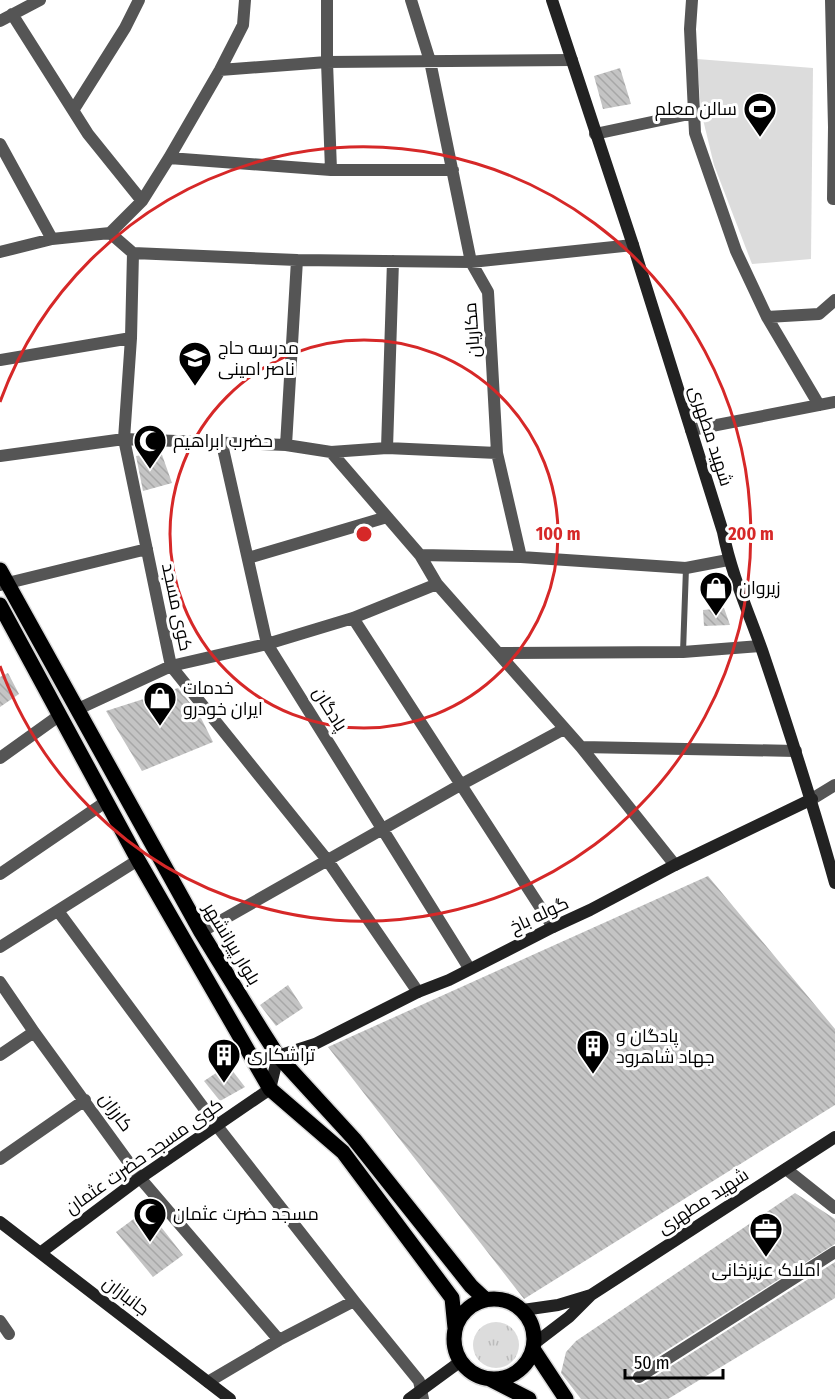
<svg xmlns="http://www.w3.org/2000/svg" width="835" height="1399" viewBox="0 0 835 1399" font-family="'Fira Sans Condensed',Cairo,sans-serif">
	<style>
		.grass { fill: url(#grass-tufts) }
		.pitch { fill: #dcdcdc }
		.building { fill: url(#building-back-hatch) }
		.lines { fill: none; stroke-linecap: round; stroke-linejoin: round }
		.primary-casing { stroke: #dbdbdb; stroke-width: 18 }
		.lane { stroke: #555; stroke-width: 6 }
		.street { stroke: #555; stroke-width: 12 }
		.secondary { stroke: #222; stroke-width: 12 }
		.primary { stroke: #000; stroke-width: 15 }
		.ring { fill: none; stroke: #d62828; stroke-width: 3 }
		.labels { text-anchor: middle; stroke-width: 6; stroke-linejoin: round; paint-order: stroke }
		.poi-label { font-size: 18px; fill: #000; stroke: #fff; text-anchor: start }
		.street-label { font-size: 18px; fill: #000; stroke: #fff }
		.centre { fill: #d62828; stroke: #fff; stroke-width: 3 }
		.ring-label { font-size: 18px; text-anchor: middle; font-weight: bold; fill: #d62828; stroke: #fff; stroke-width: 6; stroke-linejoin: round; paint-order: stroke }
	</style>
	<defs>
		<pattern id="grass-tufts" width="24" height="20" patternUnits="userSpaceOnUse" patternTransform="scale(1.5)"><rect width="24" height="20" fill="#dcdcdc"/><path d="M3 7l-1-3M5 7V3M7 7l1-3M15 17l-1-3M17 17v-4M19 17l1-3" fill="none" stroke="#bbb"/></pattern>
		<pattern id="building-back-hatch" width="6" height="6" patternUnits="userSpaceOnUse" patternTransform="scale(1.5)"><rect width="6" height="6" fill="#c4c4c4"/><path d="M-1 5l2 2M0 0l6 6M5-1l2 2" fill="none" stroke="#a7a7a7"/></pattern>
	</defs>
	<rect width="100%" height="100%" fill="#fff"/>
	<path class="grass" d="M473 1345a23 23 0 1 1 46 0a23 23 0 1 1-46 0Z"/>
	<path class="pitch" d="M697,59l116,9 -2,191 -59,5 -38,-99 -13,-54z"/>
	<path class="building" d="M620,68l11,36 -28,5 -9,-33z
		M161,452l11,31 -29,8 -7,-35z
		M724,608l6,17 -26,1 -1,-16z
		M8,673l11,21 -19,13v-30z
		M178,688l21,26 14,28 -71,29 -36,-60z
		M708,876l127,153v76l-311,194 -196,-252z
		M288,985l15,23 -27,18 -16,-21z
		M228,1065l17,22 -25,14 -16,-20z
		M795,1193l40,26v25l-200,126 -4,4 1,7 4,4 7,-1 192,-122v36l-167,101h-87l-20,-26 5,-21 10,-11z
		M147,1209l36,46 -30,22 -37,-45z"/>
	<g class="lines">
		<g class="primary-casing">
			<path id="primary" d="M0,570l201,362 61,99 16,25 76,83 117,147 15,14
				M0,605l138,255 132,229 73,63 109,146 3,30
				M454 1339a40 40 0 1 1 80 0a40 40 0 1 1-80 0Z
				M533,1349l33,50
				M490,1379l39,20"/>
		</g>
		<path class="lane" d="M683,652l3,-84"/>
		<path class="street" d="M327,0v62l4,108
			M411,0l19,61 41,201 17,30 9,161 24,104
			M692,0l-2,29 5,104 41,118 31,66 52,88
			M831,0l3,127 -1,72h2
			M12,14l76,120 54,67
			M0,21l40,-21
			M220,70l107,-8 245,-2
			M74,109l51,-81 14,-28
			M595,134l99,-21
			M0,144l52,95
			M169,158l162,12h122
			M110,233l23,20 -2,85 -7,101 47,227 157,195 90,131
			M110,233l32,-32 27,-43 51,-88 23,-45 2,-25
			M0,252l52,-13 58,-6
			M133,253l164,7 174,2 162,-17
			M767,317l52,-3 16,-14
			M0,360l131,-22
			M691,430l144,-28
			M222,444l45,200 202,324
			M286,445l11,-185
			M387,448l6,-187
			M331,452l89,103 17,29 144,163 94,118
			M0,456l124,-17 162,6 45,7 56,-4 110,5
			M420,555l101,2 165,11 42,-8
			M248,558l139,-41
			M0,585l147,-36
			M353,618l200,309
			M499,653l184,-1 77,-6
			M78,709l93,-43 96,-22 86,-26 84,-34
			M581,747l215,4
			M0,758l60,-43
			M812,799l23,-14
			M0,874l107,-73
			M58,911l159,215 137,175
			M201,932l261,-148 102,-55
			M0,947l138,-87
			M0,982l34,50 106,146 139,162
			M0,1055l34,-23
			M0,1159l85,-59
			M786,1169l49,39
			M0,1321l9,13
			M639,1377l196,-125
			M208,1382l71,-42 75,-39 65,80 4,18"/>
		<path class="secondary" d="M552,0l81,245 90,287c8,41 25,79 39,118 26,77 51,154 73,233
			M0,1222l230,177
			M40,1253l100,-75 130,-89 8,-33 37,-12 103,-52 31,-12 104,-53 37,-17 85,-45 137,-66
			M591,1295l244,-158
			M523,1310l35,-5 33,-10 -22,22 -34,26
			M409,1399l52,-38"/>
		<use href="#primary" class="primary"/>
	</g>
	<g class="ring">
		<circle cx="364" cy="534" r="194"/>
		<path d="M0 402A387 387 0 1 1 0 666"/>
	</g>
	<defs>
		<g id="stadium-pin" transform="scale(1.725)"><path d="M0 17L-7.5 6A9.5 9.5 0 1 1 7.5 6Z" fill="#000" stroke="#fff"/><path d="M0-5a6.5 5 0 1 0 0 10a6.5 5 0 1 0 0-10ZM-3.5-1.8h7v3.6h-7Z" fill="#fff"/></g>
		<g id="school-pin" transform="scale(1.725)"><path d="M0 17L-7.5 6A9.5 9.5 0 1 1 7.5 6Z" fill="#000" stroke="#fff"/><path d="M0-5L7-2L0 1L-7-2ZM-4 1L0 2.5L4 1V4Q0 6-4 4Z" fill="#fff"/></g>
		<g id="mosque-pin" transform="scale(1.725)"><path d="M0 17L-7.5 6A9.5 9.5 0 1 1 7.5 6Z" fill="#000" stroke="#fff"/><path d="M3.5-4.9A6 6 0 1 0 3.5 4.9A5 5 0 1 1 3.5-4.9Z" fill="#fff"/></g>
		<g id="shop-pin" transform="scale(1.725)"><path d="M0 17L-7.5 6A9.5 9.5 0 1 1 7.5 6Z" fill="#000" stroke="#fff"/><path d="M-5-2.5h2.3a2.7 3.5 0 0 1 5.4 0H5L5.5 6h-11ZM-1.5-2.5h3a1.5 2.3 0 0 0-3 0Z" fill="#fff"/></g>
		<g id="building-pin" transform="scale(1.725)"><path d="M0 17L-7.5 6A9.5 9.5 0 1 1 7.5 6Z" fill="#000" stroke="#fff"/><path d="M-4-6H4V6H1V3H-1V6H-4ZM-2.5-4.3h1.7v1.8h-1.7ZM.8-4.3h1.7v1.8H.8ZM-2.5-1h1.7V.8h-1.7ZM.8-1h1.7V.8H.8Z" fill="#fff"/></g>
		<g id="office-pin" transform="scale(1.725)"><path d="M0 17L-7.5 6A9.5 9.5 0 1 1 7.5 6Z" fill="#000" stroke="#fff"/><path d="M-6-3h4V-5.5h4V-3h4V5H-6ZM-1-4.5V-3h2v-1.5ZM-6 0V1H6V0Z" fill="#fff"/></g>
	</defs>
	<g fill-rule="evenodd">
		<use href="#stadium-pin" x="760" y="109"/>
		<use href="#school-pin" x="195" y="358"/>
		<use href="#mosque-pin" x="150" y="441"/>
		<use href="#shop-pin" x="716" y="588"/>
		<use href="#shop-pin" x="160" y="698"/>
		<use href="#building-pin" x="593" y="1046"/>
		<use href="#building-pin" x="224" y="1055"/>
		<use href="#mosque-pin" x="150" y="1214"/>
		<use href="#office-pin" x="766" y="1229"/>
	</g>
	<g class="labels">
		<g class="poi-label">
			<text x="737" y="115" text-anchor="end">سالن معلم</text>
			<text x="218" y="354">مدرسه حاج<tspan x="218" dy="21">ناصر امینی</tspan></text>
			<text x="173" y="447">حضرب ابراهیم</text>
			<text x="739" y="594">زیروان</text>
			<text x="183" y="694">خدمات<tspan x="183" dy="21">ایران خودرو</tspan></text>
			<text x="616" y="1042">پادگان و<tspan x="616" dy="21">جهاد شاهرود</tspan></text>
			<text x="247" y="1061">تراشکاری</text>
			<text x="173" y="1220">مسجد حضرت عثمان</text>
			<text x="766" y="1276" text-anchor="middle">املاک عزیزخانی</text>
		</g>
		<g class="street-label">
			<text transform="translate(472 330) rotate(-94)" y="6">مکاریان</text>
			<text transform="translate(711 436) rotate(72)" y="6">شهید مطهری</text>
			<text transform="translate(177 607) rotate(78)" y="6">کوی مسجد</text>
			<text transform="translate(330 709) rotate(58)" y="6">پادگان</text>
			<text transform="translate(539 915) rotate(-25)" y="6">گوله باخ</text>
			<text transform="translate(232 944) rotate(59)" y="6">بلوار پیرانشهر</text>
			<text transform="translate(116 1112) rotate(54)" y="6">کارزان</text>
			<text transform="translate(144 1156) rotate(-35)" y="6">کوی مسجد حضرت عثمان</text>
			<text transform="translate(703 1201) rotate(-33)" y="6">شهید مطهری</text>
			<text transform="translate(126 1296) rotate(37)" y="6">جانبازان</text>
		</g>
	</g>
	<circle cx="364" cy="534" r="9" class="centre"/>
	<g class="ring-label">
		<text x="558" y="540">100 m</text>
		<text x="751" y="540">200 m</text>
	</g>
	<path d="M625 1369v9h98v-9" fill="none" stroke="#000000" stroke-width="3"/>
	<text x="634" y="1369" font-size="18" fill="#000000" stroke="#ffffff" stroke-width="4.5" paint-order="stroke">50 m</text>
</svg>
